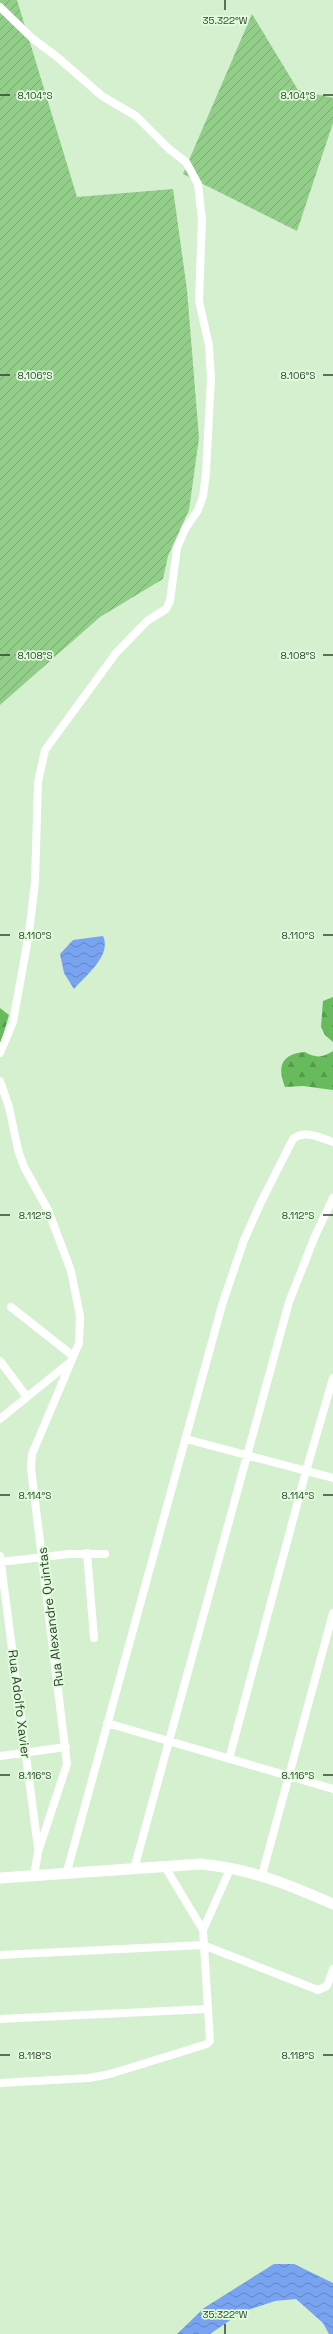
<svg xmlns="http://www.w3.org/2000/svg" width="333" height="2334" viewBox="0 0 333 2334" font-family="'Space Grotesk',sans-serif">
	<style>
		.forest { fill: url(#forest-firs) }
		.garden { fill: url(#garden-furrows) }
		.water { fill: url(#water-waves) }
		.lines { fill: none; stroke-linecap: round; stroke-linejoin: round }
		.minor { stroke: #fff; stroke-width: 8 }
		.secondary { stroke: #fff; stroke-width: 11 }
		.ticks { fill: none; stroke: #354134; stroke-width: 1.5 }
		.labels { text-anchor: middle; stroke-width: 3.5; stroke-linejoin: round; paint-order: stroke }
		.street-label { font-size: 13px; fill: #354134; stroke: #e1fedc }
		.ticks-label { font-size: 10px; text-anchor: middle; fill: #354134; stroke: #e1fedc; stroke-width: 3.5; stroke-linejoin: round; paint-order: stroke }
	</style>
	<defs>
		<pattern id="forest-firs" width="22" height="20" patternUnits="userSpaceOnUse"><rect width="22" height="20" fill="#68bb5c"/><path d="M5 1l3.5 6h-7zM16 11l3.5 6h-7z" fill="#569a4d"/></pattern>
		<pattern id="garden-furrows" width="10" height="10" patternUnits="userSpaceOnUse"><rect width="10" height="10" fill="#92cd8a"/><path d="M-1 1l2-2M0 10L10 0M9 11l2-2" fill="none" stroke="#78a872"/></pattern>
		<pattern id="water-waves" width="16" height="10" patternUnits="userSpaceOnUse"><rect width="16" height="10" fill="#78a3f1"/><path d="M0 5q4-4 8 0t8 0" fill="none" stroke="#6386c4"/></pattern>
	</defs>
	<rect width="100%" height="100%" fill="#d4f0cf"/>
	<path class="forest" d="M333,997v45l-8,-7 -4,-8 2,-26z
		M0,1008l9,7 -9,30z
		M333,1051v39l-30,-4 -18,1c-8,-20 -4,-33 20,-35 10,6 18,6 28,-1z"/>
	<path class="garden" d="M0,0h17l60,197 96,-8 14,101 12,148 -10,72 -21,46 -5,23 -63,38 -100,88z
		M252,14l46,76 35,8v25l-36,108 -114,-57z"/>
	<path class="water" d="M103,936c9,19 -17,39 -29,53l-10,-16 -4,-19 13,-14z
		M274,2264h20l39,19v51h-4l-6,-11 -27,-24 -21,2 -33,11 -32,22h-33l27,-26z"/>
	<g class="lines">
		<path class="minor" d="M0,7l33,32 23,17 46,40 34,20 33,33 17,13 12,22 4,36 -3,81 10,45 2,32 -5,95 -3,23 -5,14 -13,19 -8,19 -7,53 -4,8 -19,12 -31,32 -71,97 -7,32 -3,100 -6,51 -16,89 -13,31
			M0,1081l9,26 9,43 6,17 24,43 23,61 9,45 -1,27 -47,111 -1,14 36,296 -29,88 -4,24
			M11,1307l62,49
			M0,1361l27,36
			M0,1419l69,-56
			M186,1439l147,39
			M87,1553l7,85
			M0,1556l38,292
			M0,1562l69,-8h36
			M107,1723l226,66
			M0,1756l66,-9
			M229,1759l77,-288 27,-93
			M134,1869l155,-567 26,-66 18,-38
			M66,1875l156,-570 22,-65 17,-38 32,-63c11,-10 28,-1 40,3
			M262,1875l71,-262
			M203,1930l28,-63
			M0,1955l203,-10 115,45 9,-4 6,-17
			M0,2019l207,-10
			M0,2083l89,-5 21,-4 97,-30 3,-3 -7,-111 -38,-63"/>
		<path class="secondary" d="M0,1878l201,-14c51,5 86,20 132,40"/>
	</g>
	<path class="ticks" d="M225,0v10M0,95h10M323,95h10M0,375h10M323,375h10M0,655h10M323,655h10M0,935h10M323,935h10M0,1215h10M323,1215h10M0,1495h10M323,1495h10M0,1775h10M323,1775h10M0,2055h10M323,2055h10M225,2324v10"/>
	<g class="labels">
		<g class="street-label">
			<text transform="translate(50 1617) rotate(-97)" y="5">Rua Alexandre Quintas</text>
			<text transform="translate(20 1704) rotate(83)" y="5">Rua Adolfo Xavier</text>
		</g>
	</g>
	<g class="ticks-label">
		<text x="225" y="24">35.322°W</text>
		<text x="35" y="99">8.104°S</text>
		<text x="298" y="99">8.104°S</text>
		<text x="35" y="379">8.106°S</text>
		<text x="298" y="379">8.106°S</text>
		<text x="35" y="659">8.108°S</text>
		<text x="298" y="659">8.108°S</text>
		<text x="35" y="939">8.110°S</text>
		<text x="298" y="939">8.110°S</text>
		<text x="35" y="1219">8.112°S</text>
		<text x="298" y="1219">8.112°S</text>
		<text x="35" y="1499">8.114°S</text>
		<text x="298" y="1499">8.114°S</text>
		<text x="35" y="1779">8.116°S</text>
		<text x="298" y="1779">8.116°S</text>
		<text x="35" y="2059">8.118°S</text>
		<text x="298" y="2059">8.118°S</text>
		<text x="225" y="2318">35.322°W</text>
	</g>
</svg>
